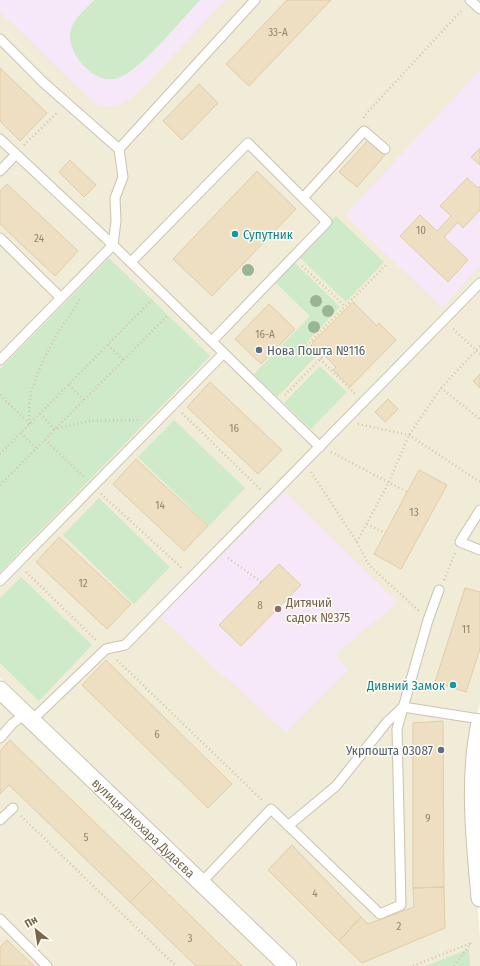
<svg xmlns="http://www.w3.org/2000/svg" width="480" height="966" viewBox="0 0 480 966" font-family="'Fira Sans Condensed',sans-serif">
	<style>
		.residential { fill: #f0ecd7 }
		.education { fill: #f7e8f9 }
		.green { fill: #ceeac9 }
		.building { fill: #eedfc2; stroke: #e2cca5 }
		.lines { fill: none; stroke-linecap: round; stroke-linejoin: round }
		.service-casing { stroke: #ccc2ae; stroke-width: 11 }
		.minor-casing { stroke: #ccc2ae; stroke-width: 19 }
		.path { stroke: #d6c5a6; stroke-width: 2.5; stroke-dasharray: 1 3; stroke-linecap: butt }
		.service { stroke: #fff; stroke-width: 9 }
		.minor { stroke: #fff; stroke-width: 17 }
		.tree { fill: #9ab591 }
		.culture-dot { fill: #0f9aa8; stroke: #fefdf2; stroke-width: 1.5 }
		.service-dot { fill: #5c6f8a; stroke: #fefdf2; stroke-width: 1.5 }
		.education-dot { fill: #8d6e63; stroke: #fefdf2; stroke-width: 1.5 }
		.labels { text-anchor: middle; stroke-width: 3; stroke-linejoin: round; paint-order: stroke }
		.number-label { font-size: 11px; fill: #95856c }
		.culture-label { font-size: 13px; fill: #0d838f; stroke: #fefdf2; text-anchor: start }
		.service-label { font-size: 13px; fill: #4e5e75; stroke: #fefdf2; text-anchor: start }
		.education-label { font-size: 13px; fill: #785e54; stroke: #fefdf2; text-anchor: start }
		.street-label { font-size: 13px; fill: #77674f; stroke: #fefdf2 }
	</style>
	<rect width="100%" height="100%" fill="#fcfaeb"/>
	<path class="residential" d="M0,0h480v704l-7,22 -2,81 9,133v26h-180l-300,-288z
		M0,702l277,264h-277z"/>
	<path class="education" d="M0,0h226l-93,97 -14,8 -11,2 -13,-3 -95,-92z
		M480,70v196l-38,42 -97,-93z
		M285,492l113,110 -62,52 12,17 -62,62 -126,-116z"/>
	<path class="green" d="M94,0h106c-17,18 -60,71 -82,78 -22,8 -49,-22 -48,-43 1,-15 15,-25 24,-35z
		M336,216l48,46 -38,40 -48,-46z
		M109,258l101,98 -210,216v-203z
		M293,261l47,46 -34,36 12,11 -41,43 -24,-22 57,-59 -36,-35z
		M320,366l27,26 -36,37 -27,-26z
		M174,420l71,68 -36,38 -71,-69z
		M99,498l71,69 -36,37 -71,-69z
		M21,577l71,68 -53,56 -39,-38v-65z
		M469,949l1,17h-45z"/>
	<path class="building" d="M287,0h44l-82,86 -23,-22z
		M0,68l47,45 -27,28 -20,-20z
		M199,84l19,19 -36,37 -19,-19z
		M369,139l17,15 -29,33 -18,-15z
		M480,148v17l-9,-8z
		M70,160l26,25 -12,12 -25,-25z
		M257,171l39,38 -84,87 -39,-37z
		M467,178l11,10 2,-2v24l-17,18 -5,-6 -14,15 24,23 -20,22 -48,-46 20,-21 17,16 14,-15 -11,-10z
		M7,184l71,67 -23,25 -55,-52v-33z
		M353,302l24,24 2,-3 17,17 -46,47 -17,-17 3,-3 -24,-24z
		M269,304l26,25 -34,35 -26,-25z
		M480,374v14l-7,-7z
		M210,382l72,68 -24,24 -71,-67z
		M388,399l10,10 -13,13 -10,-10z
		M136,459l72,67 -24,25 -71,-67z
		M419,470l28,15 -46,84 -27,-15z
		M59,537l72,67 -24,25 -71,-67z
		M279,564l22,21 -60,61 -22,-21z
		M465,588l15,4v57l-14,43 -31,-10z
		M106,660l126,124 -24,24 -126,-123z
		M443,721l1,166 -31,1v-165z
		M10,740l143,139 -23,23 -121,-117 -9,9v-43z
		M292,845l69,72 -22,24 -71,-71z
		M153,879l7,7 82,80h-46l-66,-64z
		M444,887l1,41 -83,35 -23,-22 22,-24 7,7 46,-17 -1,-19z
		M7,940l27,26h-34v-19z"/>
	<g class="lines">
		<g class="service-casing">
			<path id="service" d="M470,0l10,9
				M0,39l44,44 75,66 4,28 -8,21 1,23 -3,24 -113,115
				M0,139l113,106 207,202
				M119,149l136,-149
				M0,171l16,-17
				M303,198l61,-67 21,18
				M0,238l61,60
				M131,262l117,-119 79,79 -115,119
				M480,510l-20,32 20,8
				M0,581l224,-228
				M403,707l77,12
				M32,720l74,-71 19,-4 355,-362
				M0,738l12,-14 13,-10
				M0,820l13,-12
				M288,826l48,-40 51,-64 15,-14
				M201,883l70,-74 109,105 21,-9 -4,-176 31,-109 11,-30
				M0,919l47,47"/>
		</g>
		<g class="minor-casing">
			<g id="minor">
				<path id="s1" d="M0,690l288,276"/>
				<path d="M480,723c-12,57 -5,117 0,175"/>
			</g>
		</g>
		<path class="path" d="M364,118v-2l98,-106
			M24,145l34,-33
			M302,266l43,40
			M453,329l27,25
			M108,345l15,15
			M323,357l-14,-14 79,-80
			M320,359l35,35
			M69,385l15,15
			M441,388l39,31
			M0,395l30,29
			M285,395l39,-40
			M182,413l78,76
			M40,414l15,15 35,-8 51,-1
			M30,424c-6,-30 15,-69 30,-95 7,-10 15,-20 20,-31
			M358,424l51,11 71,47
			M21,433l15,15
			M45,440l40,38
			M331,452l76,40
			M0,454l152,-154
			M311,472l46,70 12,23 50,46
			M0,485l168,-170
			M101,494l82,75
			M367,524l18,9
			M357,542l32,-60 20,-47 32,-47 39,-42
			M228,558l33,24
			M26,572l71,69
			M444,580l11,-27
			M117,660l146,141
			M21,816l155,150
			M413,966l58,-23
			M454,966l17,-23"/>
		<use href="#service" class="service"/>
		<use href="#minor" class="minor"/>
	</g>
	<g class="tree">
		<circle cx="248" cy="270" r="6"/>
		<circle cx="316" cy="301" r="6"/>
		<circle cx="328" cy="311" r="6"/>
		<circle cx="314" cy="327" r="6"/>
	</g>
	<g class="culture-dot">
		<circle cx="235" cy="234" r="4"/>
		<circle cx="453" cy="685" r="4"/>
	</g>
	<g class="service-dot">
		<circle cx="259" cy="350" r="4"/>
		<circle cx="441" cy="750" r="4"/>
	</g>
	<circle class="education-dot" cx="278" cy="609" r="4"/>
	<g class="labels">
		<g class="number-label">
			<text x="278" y="36">33-А</text>
			<text x="421" y="234">10</text>
			<text x="39" y="242">24</text>
			<text x="265" y="338">16-А</text>
			<text x="234" y="432">16</text>
			<text x="160" y="509">14</text>
			<text x="414" y="516">13</text>
			<text x="83" y="587">12</text>
			<text x="260" y="609">8</text>
			<text x="466" y="633">11</text>
			<text x="157" y="738">6</text>
			<text x="428" y="822">9</text>
			<text x="86" y="841">5</text>
			<text x="315" y="897">4</text>
			<text x="399" y="930">2</text>
			<text x="190" y="942">3</text>
		</g>
		<g class="culture-label">
			<text x="243" y="239">Супутник</text>
			<text x="445" y="690" text-anchor="end">Дивний Замок</text>
		</g>
		<g class="service-label">
			<text x="267" y="355">Нова Пошта №116</text>
			<text x="433" y="755" text-anchor="end">Укрпошта 03087</text>
		</g>
		<g class="education-label">
			<text x="286" y="607">Дитячий<tspan x="286" dy="15">садок №375</tspan></text>
		</g>
		<g class="street-label">
			<text dy="5" stroke="none"><textPath href="#s1" startOffset="199">вулиця Джохара Дудаєва</textPath></text>
		</g>
	</g>
	<g transform="translate(36 930) rotate(330)" stroke="#fefdf2" stroke-width="3" paint-order="stroke">
	<path d="M0-3L7 15L0 10L-7 15Z" fill="#77674f"/>
	<text y="-6" font-size="11" font-weight="bold" text-anchor="middle" fill="#77674f">Пн</text>
	</g>
</svg>
